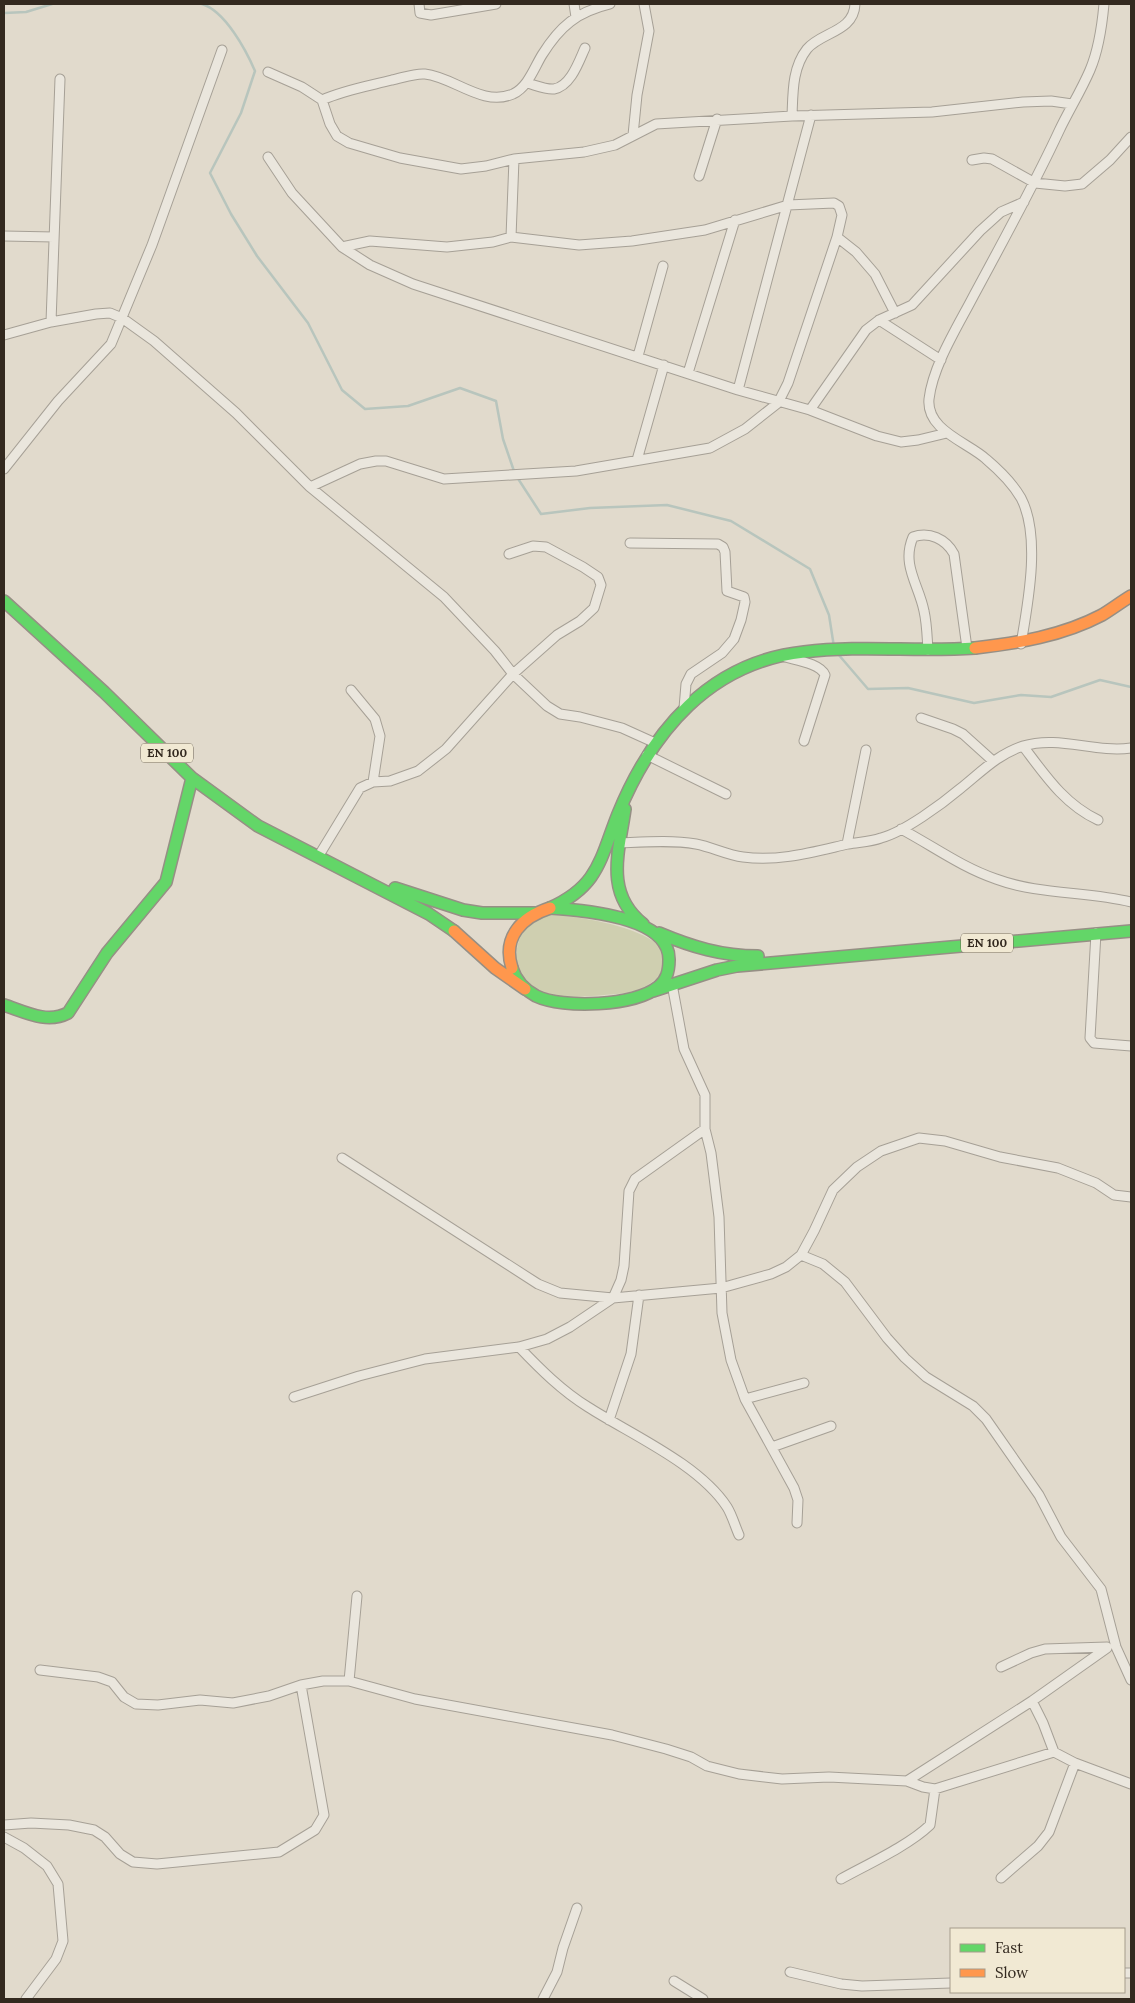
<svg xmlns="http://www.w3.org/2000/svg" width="1135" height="2003" viewBox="0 0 1135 2003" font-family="Lora,serif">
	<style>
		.green { fill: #cfcfb0 }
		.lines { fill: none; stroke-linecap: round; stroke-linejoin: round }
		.stream { stroke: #b8c5bd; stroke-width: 2.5 }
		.street-casing { stroke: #a6a096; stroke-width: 11 }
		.fast-casing { stroke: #968f85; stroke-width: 14 }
		.slow-casing { stroke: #968f85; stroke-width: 14 }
		.street { stroke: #eae6dd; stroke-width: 9 }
		.fast { stroke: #63d668; stroke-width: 11 }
		.slow { stroke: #ff974d; stroke-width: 11 }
		.labels { text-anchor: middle; stroke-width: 4; stroke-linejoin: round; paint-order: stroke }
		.shield { fill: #f1e9d3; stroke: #6c6355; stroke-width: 1 }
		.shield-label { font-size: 12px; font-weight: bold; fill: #33291f }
	</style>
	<rect width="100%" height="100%" fill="#e1dacc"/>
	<path class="green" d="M550,915c29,1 79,10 103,26 7,5 9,11 10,19 2,23 -28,33 -47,34 -24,2 -53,6 -76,-3 -25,-10 -31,-44 -13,-64 6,-7 15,-9 23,-12z"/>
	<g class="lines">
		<path class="stream" d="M202,4c23,7 44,46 53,67l-14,42 -31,60 21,41 26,42 51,67 34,67 23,19 43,-3 52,-18 36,13 7,38 12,35 26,40 49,-6 77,-3 64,16 79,48 19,46 5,32
			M4,13l22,-1 26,-8
			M838,654l30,35 40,-1 66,15 47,-8 30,2 49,-17 31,7"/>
		<g class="street-casing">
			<path id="street" d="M419,4l1,9 11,2 65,-11
				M574,4l2,13
				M268,72l34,15 20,13 8,24 7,12 12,7 51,15 61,11 25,-3 28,-7 70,-7 31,-7 41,-21 136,-8 140,-4 91,-10 28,-1 21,3
				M527,83c8,2 19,7 27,6 17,-3 25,-28 31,-41
				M322,100c22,-10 46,-14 70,-20 10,-2 23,-7 33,-6 29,3 57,33 88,20 15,-7 21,-26 29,-39 18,-29 35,-43 68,-51
				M792,116c1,-23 0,-48 15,-67 14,-17 47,-17 48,-45
				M633,135l4,-40 12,-64 -5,-27
				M268,157l24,36 50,54 28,18 43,19 325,106 72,20 67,26 24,6 17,-2 29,-7
				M972,160l12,-2 8,1 43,24 30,3 17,-2 28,-24 21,-23
				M699,176l18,-57
				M4,236l50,1
				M511,237l3,-78
				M837,237l19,15 19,22 20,39
				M879,320l62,40
				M51,322l9,-243
				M4,335l47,-13 45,-8 14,-1 12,5 32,23 82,72 74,74 134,110 51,54 18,23 34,32 13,8 20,3 42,11 31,14
				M638,356l25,-90
				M688,373l47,-153
				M738,390l73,-275
				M810,410l56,-80 13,-10 33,-15 68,-74 21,-19 23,-10
				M637,460l27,-95
				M4,469l54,-68 53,-57 41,-99 70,-195
				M310,487l50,-23 16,-3h10l58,18 132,-8 134,-23 35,-19 33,-26 10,-20 49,-146 5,-22 -3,-9 -5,-3 -46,2 -83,25 -73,11 -53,4 -68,-8 -18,5 -46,5 -77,-6 -28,6
				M630,543l88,1 5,3 2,5 2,39 17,6 1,5 -4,18 -7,19 -12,14 -31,21 -5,10 -2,24
				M1021,644c7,-41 20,-108 0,-146 -8,-14 -22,-28 -35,-39 -19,-17 -60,-29 -57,-60 4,-34 29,-73 45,-104 29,-54 59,-108 85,-164 10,-21 22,-40 31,-61 9,-21 12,-44 14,-66
				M928,650c-1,-13 -1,-26 -4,-39 -5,-26 -23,-46 -11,-74 16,-6 33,2 41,17l13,94
				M782,656c12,4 38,7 43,19l-21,66
				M351,690l24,29 5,17 -7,46
				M921,718l32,11 10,5 30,27
				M1023,746c22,29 41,58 75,74
				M647,755l79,39
				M901,829c32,17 60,38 95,50 43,16 91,12 135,23
				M621,843c24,-1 51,-3 75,1 16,3 31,11 47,13 36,5 70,-5 105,-13 11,-2 22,-2 33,-6 23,-6 61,-34 80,-50 20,-16 37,-34 62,-42 36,-11 71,7 108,2
				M847,844l19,-94
				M318,857l42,-69 13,-6 17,-1 28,-10 28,-22 67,-75 44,-39 23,-14 14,-13 7,-23 -3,-8 -15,-10 -37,-20 -13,-1 -24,8
				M1096,933l-6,105 4,5 37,3
				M672,984l12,65 21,46v34l6,24 8,64 3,96 9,47 14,39 49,89 4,12 -1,23
				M342,1158l196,126 22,9 53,5 108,-10 50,-14 15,-7 15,-12 13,-24 19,-41 24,-23 24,-16 38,-13 26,3 55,16 58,11 38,15 18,12 17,2
				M801,1255l22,9 22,18 42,56 18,20 21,19 47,29 13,13 53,76 22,42 40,52 15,58 15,33
				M519,1347c21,22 43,44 69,60 42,27 111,57 139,100 5,8 8,19 12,28
				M294,1397l65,-21 66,-17 94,-12 28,-8 23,-12 43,-29 8,-18 3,-14 5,-75 6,-12 70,-50
				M745,1399l59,-16
				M609,1420l22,-66 8,-59
				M772,1447l59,-21
				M1001,1667l30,-14 14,-4 62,-2
				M40,1670l58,7 14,5 12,15 12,7 22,1 42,-5 33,3 36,-7 32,-11 22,-4h26l66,18 197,36 54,14 25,8 16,9 32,8 43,5 47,-2 78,4 16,6 12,2 119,-37 21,11 56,21
				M349,1681l8,-85
				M1032,1701l11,22 11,29
				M907,1781l125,-80 75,-53
				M4,1825l27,-2 38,2 25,5 11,7 15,17 13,8 24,2 122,-12 36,-22 9,-15 -23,-130
				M4,1837l20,11 23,18 11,18 5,57 -7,18 -30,40
				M1001,1878l37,-32 11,-14 26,-69
				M841,1879c27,-15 67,-33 89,-54l5,-36
				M790,1972l51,12 21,2 89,-3
				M1124,1973h7
				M674,1981l29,18
				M543,1999l14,-27 6,-24 14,-40"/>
		</g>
		<g class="fast-casing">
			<path id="fast" d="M4,601l100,91 88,86 66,48 171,88 25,17
				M625,809c-6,43 -21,84 18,115
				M395,888l68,22 19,3h53
				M550,908c49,-22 50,-49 68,-94 34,-83 92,-152 186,-162 57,-7 114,0 171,-4
				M659,933c33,14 63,23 99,23
				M512,968c4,13 13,22 24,28 27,13 99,10 122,-9 9,-7 11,-16 11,-27 1,-44 -88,-50 -119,-52
				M653,991l64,-21 20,-4 394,-35
				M4,1005c21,7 43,19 64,8l39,-60 59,-71 26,-104"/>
		</g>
		<g class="slow-casing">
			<path id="slow" d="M975,648c43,-5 87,-12 127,-33 10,-6 19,-13 29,-19
				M454,931l41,37 30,21
				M512,968c-10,-31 10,-51 38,-60"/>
		</g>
		<use href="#street" class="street"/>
		<use href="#fast" class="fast"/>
		<use href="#slow" class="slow"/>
	</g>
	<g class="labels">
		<g class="shield">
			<rect x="141" y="743.5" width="52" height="19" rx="4"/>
			<rect x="961" y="933.5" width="52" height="19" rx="4"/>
		</g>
		<g class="shield-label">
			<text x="167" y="757">EN 100</text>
			<text x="987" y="947">EN 100</text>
		</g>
	</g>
	<rect width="1135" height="2003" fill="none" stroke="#33291f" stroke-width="10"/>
	<rect x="950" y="1928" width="175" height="65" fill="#f1e9d3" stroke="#a59c8b"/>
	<rect x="960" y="1944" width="25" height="8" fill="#63d668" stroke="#a59c8b"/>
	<text x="995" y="1953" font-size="15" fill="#33291f">Fast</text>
	<rect x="960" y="1969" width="25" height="8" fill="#ff974d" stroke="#a59c8b"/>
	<text x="995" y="1978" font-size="15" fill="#33291f">Slow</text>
</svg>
